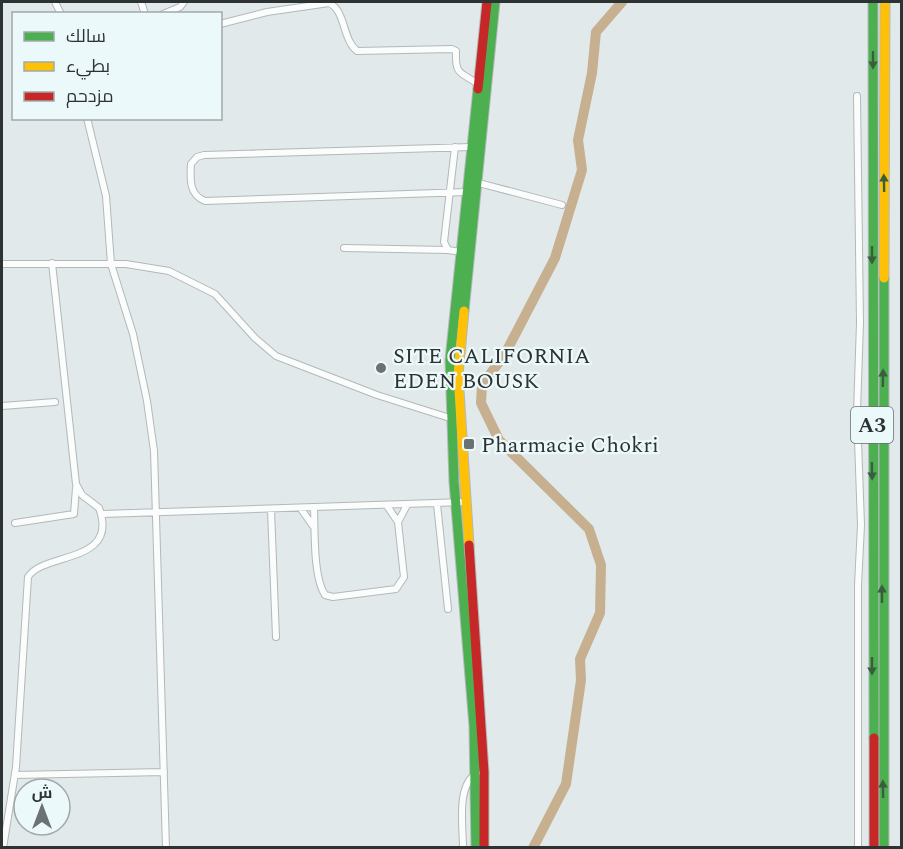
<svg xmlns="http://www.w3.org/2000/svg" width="903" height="849" viewBox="0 0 903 849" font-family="Spectral,Cairo,serif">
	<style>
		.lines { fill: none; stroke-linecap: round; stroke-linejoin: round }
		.river { stroke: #c7b090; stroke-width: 10 }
		.street-casing { stroke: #b3b8b9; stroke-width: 8 }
		.fast-casing { stroke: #b3b8b9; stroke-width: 11 }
		.slow-casing { stroke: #b3b8b9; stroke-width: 11 }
		.jam-casing { stroke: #b3b8b9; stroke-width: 11 }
		.street { stroke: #fbfcfc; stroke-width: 6 }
		.fast { stroke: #4caf50; stroke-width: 9 }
		.slow { stroke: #ffc107; stroke-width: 9 }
		.jam { stroke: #c62828; stroke-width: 9 }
		.oneway { fill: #385e3d }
		.poi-dot { fill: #6c7273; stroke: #ecf9fb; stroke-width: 2 }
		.labels { text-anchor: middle; stroke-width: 4.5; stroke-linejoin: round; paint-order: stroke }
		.shield { fill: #ecf9fb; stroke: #666e6f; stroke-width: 1.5 }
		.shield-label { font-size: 21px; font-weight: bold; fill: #2d3233 }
		.poi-label { font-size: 22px; fill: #2d3233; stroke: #ecf9fb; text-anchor: start }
	</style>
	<rect width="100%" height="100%" fill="#e2e9ea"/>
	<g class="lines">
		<path class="river" d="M533,848l33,-64 15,-104 -1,-21 20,-46 1,-48 -12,-36 -90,-89 -18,-37 1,-18 23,-31 50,-96 27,-88 -4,-30 14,-67 4,-41 26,-30"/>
		<g class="street-casing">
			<path id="street" d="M55,2l6,12
				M141,2l4,12
				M163,14l17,-7 4,-5
				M220,24l47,-12 62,-9c17,8 13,36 28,48l95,-2 4,2c-1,26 5,20 23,34
				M857,96l3,227 -3,89 4,113 -3,60v263
				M87,118l19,78 5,68 22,70 14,67 7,50 12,397
				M455,147l-11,95 4,8 13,2
				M475,182l87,23
				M466,192l-261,9c-16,-6 -15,-22 -14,-37l6,-7 7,-2 267,-8
				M344,248l104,2
				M2,264h124l43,7 46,23 40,44 21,18 101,39 76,24
				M2,406l53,-4
				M437,504l11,105
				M301,509l12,17
				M314,509c1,22 -1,68 11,86l8,2 63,-8 8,-12 -6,-55 -11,-16
				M271,510l5,127
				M102,514l363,-12
				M398,522l9,-17
				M15,523l59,-9 2,-26
				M15,775l149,-3
				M3,848l13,-81 12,-190c15,-25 92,-13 71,-69l-17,-13 -6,-11 -24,-221
				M463,848c0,-22 -7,-63 14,-75"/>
		</g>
		<g class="fast-casing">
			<path id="fast" d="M873,2l1,736
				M884,278v570
				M464,311l31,-309
				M476,848l-2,-122 -20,-244 -4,-122 28,-271"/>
		</g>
		<g class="slow-casing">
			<path id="slow" d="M884,278l1,-276
				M464,311l-6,64 11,170"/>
		</g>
		<g class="jam-casing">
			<path id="jam" d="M478,89l9,-87
				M469,545l15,227v76
				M874,738v110"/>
		</g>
		<use href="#street" class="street"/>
		<use href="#fast" class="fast"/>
		<use href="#slow" class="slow"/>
		<use href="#jam" class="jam"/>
	</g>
	<defs><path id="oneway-solid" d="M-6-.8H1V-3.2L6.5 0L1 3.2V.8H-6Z" transform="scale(1.5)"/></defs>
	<g class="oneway">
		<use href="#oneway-solid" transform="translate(873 60) rotate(90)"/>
		<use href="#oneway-solid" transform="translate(884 183) rotate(-91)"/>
		<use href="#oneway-solid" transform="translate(872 255) rotate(90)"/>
		<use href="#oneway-solid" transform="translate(883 378) rotate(-89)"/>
		<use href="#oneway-solid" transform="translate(872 471) rotate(89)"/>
		<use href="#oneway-solid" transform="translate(882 594) rotate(-90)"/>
		<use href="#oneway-solid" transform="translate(872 666) rotate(90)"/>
		<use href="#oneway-solid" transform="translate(883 789) rotate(-91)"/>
	</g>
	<g class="poi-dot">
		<circle cx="381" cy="368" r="6"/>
		<rect x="463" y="438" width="12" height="12" rx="3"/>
	</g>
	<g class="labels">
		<rect class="shield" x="851" y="407" width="42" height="36" rx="4.5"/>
		<g class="shield-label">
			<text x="872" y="432">A3</text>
		</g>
		<g class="poi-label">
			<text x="393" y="363">SITE CALIFORNIA<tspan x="393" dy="25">EDEN BOUSK</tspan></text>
			<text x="481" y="452">Pharmacie Chokri</text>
		</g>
	</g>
	<rect width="903" height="849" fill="none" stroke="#2d3233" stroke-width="6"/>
	<rect x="12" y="12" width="210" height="108" fill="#ecf9fb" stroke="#a0a9ab" stroke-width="1.5"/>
	<rect x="24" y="32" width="30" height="9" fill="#4caf50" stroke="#a0a9ab" stroke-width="1.5"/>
	<text x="66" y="42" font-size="18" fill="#2d3233">سالك</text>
	<rect x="24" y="62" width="30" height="9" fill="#ffc107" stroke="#a0a9ab" stroke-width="1.5"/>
	<text x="66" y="72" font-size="18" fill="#2d3233">بطيء</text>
	<rect x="24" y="92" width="30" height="9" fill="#c62828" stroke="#a0a9ab" stroke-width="1.5"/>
	<text x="66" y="102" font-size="18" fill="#2d3233">مزدحم</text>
	<g transform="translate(42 807)"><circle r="28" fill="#ecf9fb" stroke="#a0a9ab" stroke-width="1.5"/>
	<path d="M0-4.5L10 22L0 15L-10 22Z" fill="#6c7273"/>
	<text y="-9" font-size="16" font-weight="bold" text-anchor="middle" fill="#2d3233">ش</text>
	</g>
</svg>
